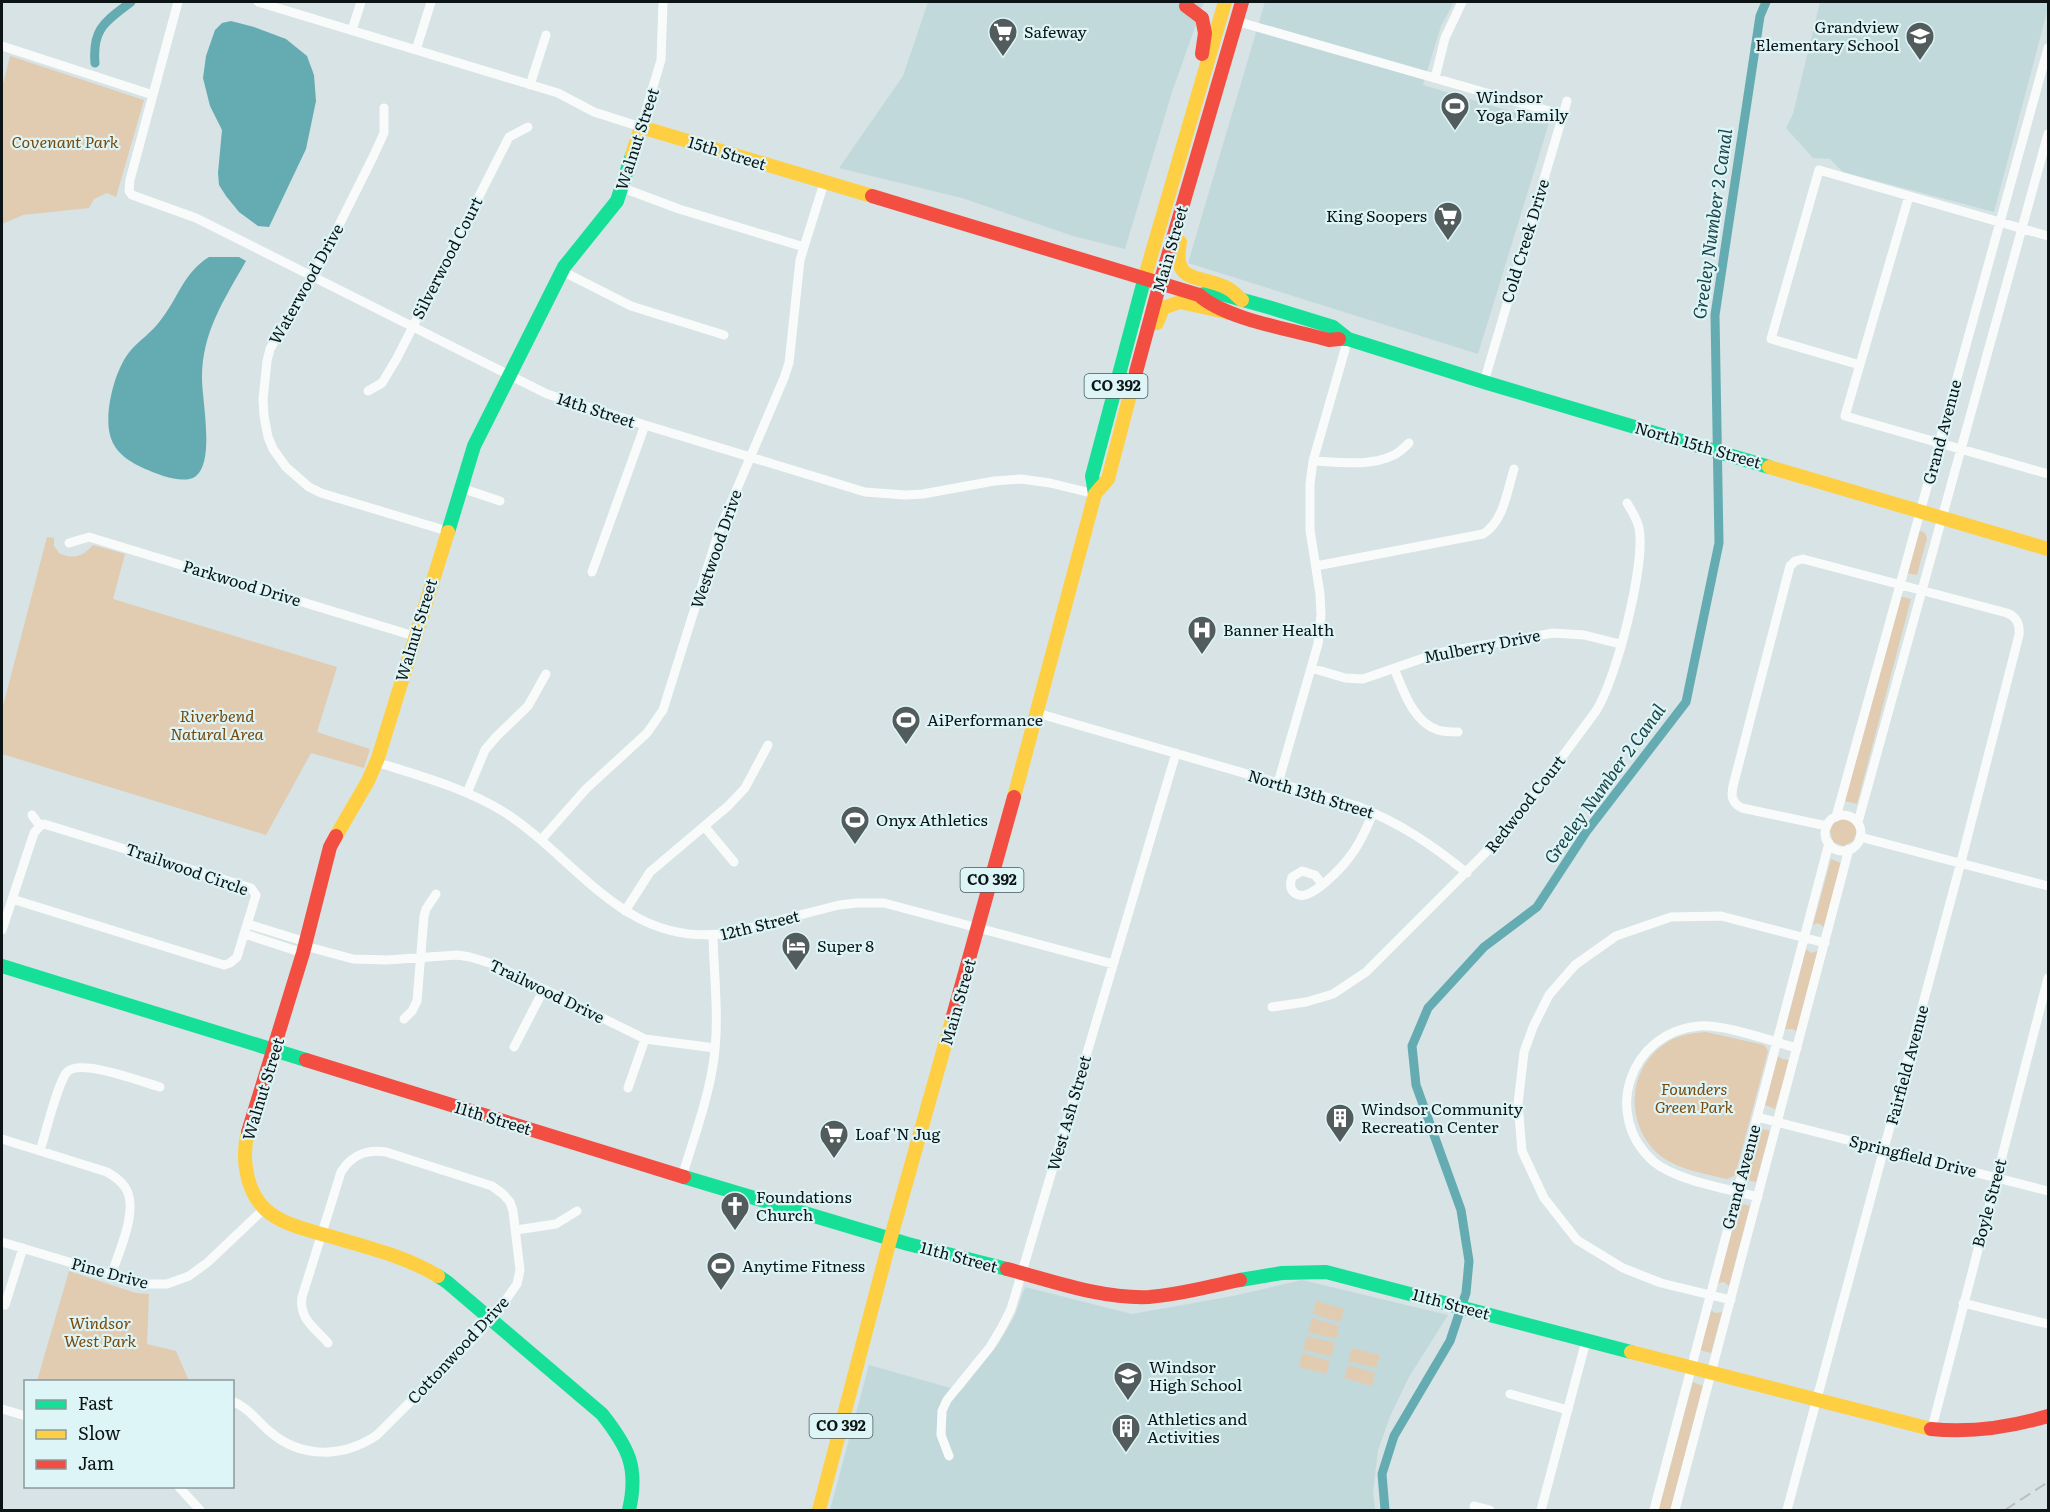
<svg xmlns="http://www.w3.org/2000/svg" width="2050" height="1512" viewBox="0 0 2050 1512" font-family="Literata,serif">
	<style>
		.built { fill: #c2d9db }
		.green { fill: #e1ccb1 }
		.water { fill: #64acb2 }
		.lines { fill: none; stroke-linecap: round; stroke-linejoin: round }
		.canal { stroke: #64acb2; stroke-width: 9 }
		.street { stroke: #f9fbfb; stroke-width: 9 }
		.fast { stroke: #16e098; stroke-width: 14 }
		.slow { stroke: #ffcf43; stroke-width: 14 }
		.jam { stroke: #f24e42; stroke-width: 14 }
		.rail { stroke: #bcbebf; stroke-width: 2; stroke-dasharray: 12 6; stroke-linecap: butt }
		.labels { text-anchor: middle; stroke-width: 4.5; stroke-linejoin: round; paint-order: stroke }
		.shield { fill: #def5f7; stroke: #4b5859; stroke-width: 1.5 }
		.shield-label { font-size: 15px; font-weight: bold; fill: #0c1415 }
		.poi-label { font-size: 16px; fill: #0c1415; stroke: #def5f7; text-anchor: start }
		.street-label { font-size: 16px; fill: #0c1415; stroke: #def5f7 }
		.park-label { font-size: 16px; font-style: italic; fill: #78490a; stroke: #def5f7 }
		.water-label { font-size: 18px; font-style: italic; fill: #194448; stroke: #def5f7 }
	</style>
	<rect width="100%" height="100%" fill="#d7e3e4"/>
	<path class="built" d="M928,2h276l-32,90 -47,157 -52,-13 -111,-38 -123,-30 64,-92z
		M1265,2h189l-13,24 -18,59 126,38 -71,231 -290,-91z
		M1820,2h228v6l-54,204 -151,-40 -13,-13 -17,-1 -27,-30 7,-14z
		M1302,1280l146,35 -39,62 -18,37 -13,36 -5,42 2,18h-545l39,-145 92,26 38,-48 16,-28 10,-28 107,27 101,-18z"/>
	<path class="green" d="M10,56l134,44 -28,97 -9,-4 -13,6 -5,9 -66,7 -21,9v-136z
		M1921,531l4,2 2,5 -10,37 -10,-2 10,-41z
		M47,537l7,1v8l6,8c15,5 22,3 33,-9l32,9 -12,45 224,68 -20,65 53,17 -6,19 -53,-15 -45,82 -264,-81v-44z
		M1899,596l12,3 -54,205 -12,-3z
		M1844,819l9,4 4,8 -4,10 -10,5 -10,-4 -3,-11 4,-9z
		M1831,859l10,4 -17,64 -6,-4 -5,2z
		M1806,949l5,4 7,-2 -21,81 -4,-3h-8z
		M1706,1032l58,13 4,6 -32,121 -2,4 -7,3c-21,-5 -47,-9 -65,-22 -36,-28 -37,-84 1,-112 12,-9 27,-12 43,-13z
		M1778,1056l4,3 8,1 -15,49 -10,-4z
		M1759,1128l11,3 -14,51 -11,-2z
		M1739,1203l11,3 -21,80 -5,-4 -6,1z
		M69,1271l67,22 13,1 -2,50 29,7 13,30h-152z
		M1316,1301l28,8 -4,13 -27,-8z
		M1711,1310l4,3 7,-1 -11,41 -11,-3z
		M1312,1318l27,8 -3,13 -28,-7z
		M1307,1336l28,7 -4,14 -28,-8z
		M1352,1348l28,7 -4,13 -28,-7z
		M1302,1353l28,8 -4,13 -27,-7z
		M1348,1365l27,8 -3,13 -28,-8z
		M1693,1382l10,4 -33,124h-12z"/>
	<path class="water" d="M231,21l23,6 32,12 21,17 7,19 2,26 -10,48 -37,78 -11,-1 -19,-14 -13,-16 -7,-11 -1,-12 4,-43 -12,-24 -7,-28 3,-22 9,-26 7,-7z
		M209,257h30l7,4c-22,39 -44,71 -44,117 0,23 13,82 -6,98 -11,9 -37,-1 -48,-6 -17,-7 -33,-16 -38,-35 -6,-23 5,-67 21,-85 9,-10 21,-18 29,-29 18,-22 23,-48 49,-64z"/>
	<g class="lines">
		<path class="canal" d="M95,63c-3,-35 11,-42 36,-61
			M1385,1510l-3,-36 12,-38 56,-95 16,-48 3,-32 -8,-51 -45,-125 -4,-39 16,-38 56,-61 53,-40 49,-75 100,-130 33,-159 -4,-228 45,-299 6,-14"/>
		<path class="street" d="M178,2l-48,178 -1,11 3,4 64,23 351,176 98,31 220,67 40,3 18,-1 71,-13 27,-2 29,4 45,11
			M258,2l300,91 36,19 47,15 20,-67 2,-58
			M1236,21l327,94
			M352,30l9,-28
			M2,46l151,49
			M416,50l15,-48
			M1435,78l10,-40 17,-36
			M530,85l16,-50
			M384,108v25l-11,24 -53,106 -50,86 -3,12 -4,38 1,17 4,21 5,12 13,18 23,20 12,6 126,38
			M623,188l56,21 125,38
			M1909,196l-64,220 203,58
			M562,271l69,35 93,29
			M1860,365l-89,-26 48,-169 229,66
			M1484,382l83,-281
			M368,391l14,-8 15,-25 112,-221 19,-10
			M1313,461c25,1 57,6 81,-6 6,-3 11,-8 15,-12
			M461,488l39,13
			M69,543l20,-6 325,99
			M1316,566l167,-32c21,-13 24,-43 31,-65
			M592,572l53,-147
			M1311,668l34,10 18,1 75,-26 115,-20 31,2 36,9
			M1394,668c9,22 19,54 44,62 6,2 14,2 20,2
			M1037,713l320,93c43,17 74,38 110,67
			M376,762c44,14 89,26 128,50 76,49 121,137 225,121l110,-28 18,-2h27l229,61
			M1278,783l40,-139 3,-29 -1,-21 -10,-64v-46l3,-23 35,-122
			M467,793l18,-43 11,-13 32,-31 18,-32
			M32,815l8,11
			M1825 833a18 18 0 1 1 36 0a18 18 0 1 1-36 0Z
			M1836,817l212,-769
			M1858,822l190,-688
			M704,826l30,36
			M1860,837l188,49
			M541,840l45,-51 61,-56 16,-23 56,-179 65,-153 5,-15 11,-103 24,-77
			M1322,884l-7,-9 -13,-4 -10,6c-2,6 -3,13 4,17 14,9 47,-28 55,-39 10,-13 16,-28 22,-42
			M625,911l25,-39 78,-66 17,-18 23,-43
			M248,924l58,18
			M2,930l32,-97 6,-7 4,-2 207,64 5,7 -19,62 -7,6 -6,2 -212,-66
			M245,934l58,19
			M305,946l48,13 34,1 70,-5 13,2 23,7 152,75 70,9
			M1272,1007l34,-5 27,-8 33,-22 142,-142 88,-119c20,-31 50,-147 43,-183 -2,-9 -7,-17 -12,-25
			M404,1019l8,-8 5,-10 7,-85 2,-7 10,-15
			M514,1047l30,-58
			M628,1088l17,-49
			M1757,1117l291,74
			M2,1139l105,33c7,4 13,8 18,15 15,22 -7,66 -14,89
			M40,1151c5,-16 18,-69 27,-79 13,-14 75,10 93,15
			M682,1177c11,-37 25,-74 31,-112 7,-42 1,-86 0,-129
			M1758,1197c-29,-8 -81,-16 -104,-35 -53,-46 -24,-130 45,-136 25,-2 72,15 98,22
			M516,1230l40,-6 21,-13
			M2,1242l140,42h25l22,-8 19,-14 57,-54
			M1731,1300l-70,-17 -38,-15 -46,-28 -33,-42 -22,-47 -4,-47 6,-52 9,-25 16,-32 26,-30 41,-29 55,-19 50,-1 104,27
			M1963,1303l85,21
			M5,1305l18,-57
			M1510,1394l58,16
			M232,1401c16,6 24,19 37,30 32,28 74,27 108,4l101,-101 27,-33 12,-17 3,-14 -7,-59 -3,-9 -7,-8 -11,-8 -106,-34c-20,-3 -34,3 -45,20l-39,125c-3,22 12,30 26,46
			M2,1409l24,7
			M1932,1428l116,-450
			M949,1456l-8,-21 1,-24 5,-11 43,-53 12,-20 9,-18 165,-556
			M178,1486l22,24
			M1474,1506l16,4
			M1541,1510l45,-169
			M1654,1510l175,-667
			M1675,1510l174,-661
			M1787,1510l174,-648 58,-227c1,-11 -2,-18 -12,-22l-204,-54 -8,2 -5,5 -56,216c-3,12 -4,20 8,26l85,18"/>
		<path class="fast" d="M1199,295l15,-3 54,15 65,20 15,12
			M1339,339h9l136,43 285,85
			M1095,494l-3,-18 54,-203
			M448,532l26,-86 90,-179 53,-66 15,-46
			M2,966l304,94
			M684,1177l224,67 99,25
			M438,1276l9,6 155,132c26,33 37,53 27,96
			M1240,1280l42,-7 44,-1 305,80"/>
		<path class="slow" d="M632,155l9,-28 231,69
			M1180,242c-8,43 19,32 47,46 5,2 10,8 15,12
			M1146,273l79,-271
			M1157,323l6,-15 17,-6 50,11
			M1769,467l279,82
			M1014,797l81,-303 13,-15 28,-107
			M336,836l32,-55 10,-23 70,-226
			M248,1132c-7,25 -2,60 18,78 17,15 42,20 63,26 37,11 76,20 109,40
			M1631,1352l300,77
			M819,1510l68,-259 66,-235"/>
		<path class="jam" d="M1186,6l16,12 3,15 -3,21
			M872,196l327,99c26,24 94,35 130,45l10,-1
			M1136,372l24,-89 82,-281
			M953,1016l61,-219
			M306,1060l378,117
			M248,1132l55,-179 27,-106 6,-11
			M1007,1269c46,12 94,30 142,28 31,-2 61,-11 91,-17
			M1931,1429c40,4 80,-2 117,-13"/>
		<path class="rail" d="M2005,1510l43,-28"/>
	</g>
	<defs>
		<g id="supermarket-pin" transform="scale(1.5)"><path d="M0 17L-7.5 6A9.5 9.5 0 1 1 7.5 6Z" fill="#535c5d" stroke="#def5f7"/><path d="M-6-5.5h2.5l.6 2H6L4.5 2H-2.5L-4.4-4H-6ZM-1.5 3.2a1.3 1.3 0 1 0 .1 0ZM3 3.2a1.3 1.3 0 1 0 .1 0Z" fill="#fff"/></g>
		<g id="school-pin" transform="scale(1.5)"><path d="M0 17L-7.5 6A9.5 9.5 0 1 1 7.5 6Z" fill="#535c5d" stroke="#def5f7"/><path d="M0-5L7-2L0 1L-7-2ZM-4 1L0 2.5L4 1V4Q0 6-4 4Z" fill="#fff"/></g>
		<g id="stadium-pin" transform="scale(1.5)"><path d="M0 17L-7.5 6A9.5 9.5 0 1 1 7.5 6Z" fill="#535c5d" stroke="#def5f7"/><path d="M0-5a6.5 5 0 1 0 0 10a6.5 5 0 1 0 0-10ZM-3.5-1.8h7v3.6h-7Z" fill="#fff"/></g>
		<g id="hospital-pin" transform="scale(1.5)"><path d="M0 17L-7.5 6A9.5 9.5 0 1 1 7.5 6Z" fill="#535c5d" stroke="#def5f7"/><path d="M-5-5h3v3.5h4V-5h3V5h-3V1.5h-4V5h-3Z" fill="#fff"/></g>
		<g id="hotel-pin" transform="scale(1.5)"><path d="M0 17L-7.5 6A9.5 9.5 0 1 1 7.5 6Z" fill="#535c5d" stroke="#def5f7"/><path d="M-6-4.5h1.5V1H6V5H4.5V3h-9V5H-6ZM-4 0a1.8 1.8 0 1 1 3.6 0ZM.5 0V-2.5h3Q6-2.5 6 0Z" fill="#fff"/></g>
		<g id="building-pin" transform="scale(1.5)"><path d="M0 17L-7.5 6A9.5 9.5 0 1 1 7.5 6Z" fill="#535c5d" stroke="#def5f7"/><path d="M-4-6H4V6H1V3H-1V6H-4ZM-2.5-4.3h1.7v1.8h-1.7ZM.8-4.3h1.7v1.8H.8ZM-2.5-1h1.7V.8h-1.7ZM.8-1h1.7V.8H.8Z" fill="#fff"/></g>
		<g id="church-pin" transform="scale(1.5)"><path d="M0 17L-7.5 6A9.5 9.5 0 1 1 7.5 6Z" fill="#535c5d" stroke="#def5f7"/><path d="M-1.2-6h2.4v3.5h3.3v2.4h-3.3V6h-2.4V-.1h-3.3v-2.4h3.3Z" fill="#fff"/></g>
	</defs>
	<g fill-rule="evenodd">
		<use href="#supermarket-pin" x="1003" y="32"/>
		<use href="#school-pin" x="1920" y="36"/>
		<use href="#stadium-pin" x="1455" y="106"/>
		<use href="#supermarket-pin" x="1448" y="216"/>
		<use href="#hospital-pin" x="1202" y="630"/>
		<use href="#stadium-pin" x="906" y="720"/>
		<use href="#stadium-pin" x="855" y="820"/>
		<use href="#hotel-pin" x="796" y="946"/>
		<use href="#building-pin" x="1340" y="1118"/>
		<use href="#supermarket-pin" x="834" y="1134"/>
		<use href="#church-pin" x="735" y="1206"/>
		<use href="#stadium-pin" x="721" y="1266"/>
		<use href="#school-pin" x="1128" y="1376"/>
		<use href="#building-pin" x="1126" y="1428"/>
	</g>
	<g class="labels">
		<g class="shield">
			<rect x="1084.5" y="374" width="63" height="24" rx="4.5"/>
			<rect x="960.5" y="868" width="63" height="24" rx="4.5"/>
			<rect x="809.5" y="1414" width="63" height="24" rx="4.5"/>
		</g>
		<g class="shield-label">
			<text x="1116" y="391">CO 392</text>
			<text x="992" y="885">CO 392</text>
			<text x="841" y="1431">CO 392</text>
		</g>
		<g class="poi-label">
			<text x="1899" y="33" text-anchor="end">Grandview<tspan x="1899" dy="18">Elementary School</tspan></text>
			<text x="1024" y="38">Safeway</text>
			<text x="1476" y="103">Windsor<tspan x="1476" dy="18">Yoga Family</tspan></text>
			<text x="1427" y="222" text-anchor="end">King Soopers</text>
			<text x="1223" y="636">Banner Health</text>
			<text x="927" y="726">AiPerformance</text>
			<text x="876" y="826">Onyx Athletics</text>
			<text x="817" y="952">Super 8</text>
			<text x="1361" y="1115">Windsor Community<tspan x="1361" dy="18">Recreation Center</tspan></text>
			<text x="855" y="1140">Loaf 'N Jug</text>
			<text x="756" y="1203">Foundations<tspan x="756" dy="18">Church</tspan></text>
			<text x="742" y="1272">Anytime Fitness</text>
			<text x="1149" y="1373">Windsor<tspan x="1149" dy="18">High School</tspan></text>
			<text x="1147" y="1425">Athletics and<tspan x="1147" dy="18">Activities</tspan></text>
		</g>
		<g class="street-label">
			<text transform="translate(637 139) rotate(-72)" y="6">Walnut Street</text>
			<text transform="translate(727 153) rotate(17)" y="6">15th Street</text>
			<text transform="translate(1525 241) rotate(-73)" y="6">Cold Creek Drive</text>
			<text transform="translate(1170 249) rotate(-74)" y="6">Main Street</text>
			<text transform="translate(447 258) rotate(-63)" y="6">Silverwood Court</text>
			<text transform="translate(306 284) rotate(-61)" y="6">Waterwood Drive</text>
			<text transform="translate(596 410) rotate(18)" y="6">14th Street</text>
			<text transform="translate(1942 432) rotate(-75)" y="6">Grand Avenue</text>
			<text transform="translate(1698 445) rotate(16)" y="6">North 15th Street</text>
			<text transform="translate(716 549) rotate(-71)" y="6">Westwood Drive</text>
			<text transform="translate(242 583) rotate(17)" y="6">Parkwood Drive</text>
			<text transform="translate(416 630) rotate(-73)" y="6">Walnut Street</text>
			<text transform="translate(1482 646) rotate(-11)" y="6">Mulberry Drive</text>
			<text transform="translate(1311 794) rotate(17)" y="6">North 13th Street</text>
			<text transform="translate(1525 804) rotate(-52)" y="6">Redwood Court</text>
			<text transform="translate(187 869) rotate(19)" y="6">Trailwood Circle</text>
			<text transform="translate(760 925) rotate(-14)" y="6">12th Street</text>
			<text transform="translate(547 991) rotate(26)" y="6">Trailwood Drive</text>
			<text transform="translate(958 1002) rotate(-74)" y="6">Main Street</text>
			<text transform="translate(1907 1065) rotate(-75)" y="6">Fairfield Avenue</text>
			<text transform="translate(263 1089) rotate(-73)" y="6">Walnut Street</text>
			<text transform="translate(1069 1113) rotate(-74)" y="6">West Ash Street</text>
			<text transform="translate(493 1118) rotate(17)" y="6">11th Street</text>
			<text transform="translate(1913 1156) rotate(14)" y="6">Springfield Drive</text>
			<text transform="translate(1741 1177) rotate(-75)" y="6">Grand Avenue</text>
			<text transform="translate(1989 1203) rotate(-75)" y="6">Boyle Street</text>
			<text transform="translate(959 1257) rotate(15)" y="6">11th Street</text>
			<text transform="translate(110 1273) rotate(15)" y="6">Pine Drive</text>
			<text transform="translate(1451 1304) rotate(15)" y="6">11th Street</text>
			<text transform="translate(458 1350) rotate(-47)" y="6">Cottonwood Drive</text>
		</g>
		<g class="park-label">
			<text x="65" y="148">Covenant Park</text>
			<text x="217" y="722">Riverbend<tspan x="217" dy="18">Natural Area</tspan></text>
			<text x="1694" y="1095">Founders<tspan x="1694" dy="18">Green Park</tspan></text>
			<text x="100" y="1329">Windsor<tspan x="100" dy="18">West Park</tspan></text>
		</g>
		<g class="water-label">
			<text transform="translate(1713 224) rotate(-82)" y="6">Greeley Number 2 Canal</text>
			<text transform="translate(1605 784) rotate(-54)" y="6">Greeley Number 2 Canal</text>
		</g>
	</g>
	<rect width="2050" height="1512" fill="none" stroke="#0c1415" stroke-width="6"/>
	<rect x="24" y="1380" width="210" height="108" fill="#def5f7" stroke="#8a9b9d" stroke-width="1.5"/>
	<rect x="36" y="1400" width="30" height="9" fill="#16e098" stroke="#8a9b9d" stroke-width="1.5"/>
	<text x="78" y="1410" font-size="18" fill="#0c1415">Fast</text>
	<rect x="36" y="1430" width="30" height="9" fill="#ffcf43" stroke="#8a9b9d" stroke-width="1.5"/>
	<text x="78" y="1440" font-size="18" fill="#0c1415">Slow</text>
	<rect x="36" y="1460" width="30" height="9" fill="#f24e42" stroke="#8a9b9d" stroke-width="1.5"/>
	<text x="78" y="1470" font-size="18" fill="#0c1415">Jam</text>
</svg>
